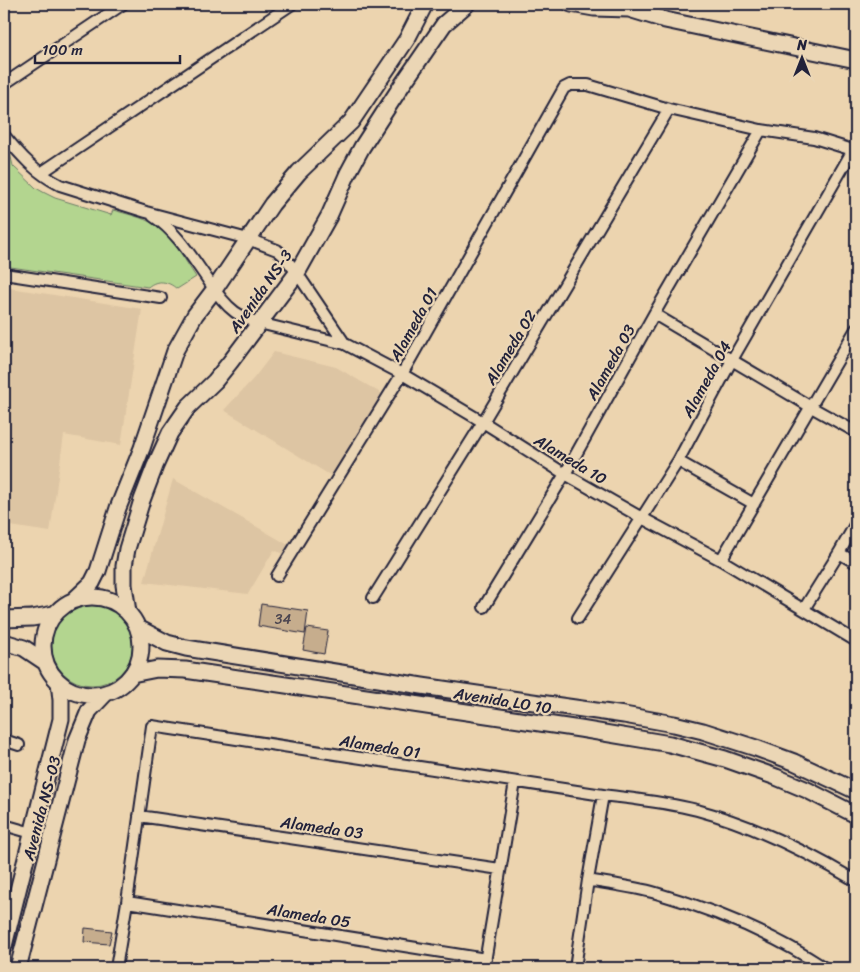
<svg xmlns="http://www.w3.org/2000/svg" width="860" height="972" viewBox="0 0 860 972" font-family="Sriracha,sans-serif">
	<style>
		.built { fill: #ddc5a3 }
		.green { fill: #b3d58f; stroke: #6a7c65 }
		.building { fill: #c6ad8d; stroke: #22223b }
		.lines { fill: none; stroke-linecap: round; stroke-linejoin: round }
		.street-casing { stroke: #22223b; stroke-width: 14 }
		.secondary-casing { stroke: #22223b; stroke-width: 19 }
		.street { stroke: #ebd6b5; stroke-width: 10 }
		.secondary { stroke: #ebd6b5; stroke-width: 15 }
		.labels { text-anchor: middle; stroke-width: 4.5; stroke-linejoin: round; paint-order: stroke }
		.number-label { font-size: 14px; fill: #4b4550 }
		.street-label { font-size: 16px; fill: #22223b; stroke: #ebd6b5 }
	</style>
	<rect width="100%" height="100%" fill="#ecd4af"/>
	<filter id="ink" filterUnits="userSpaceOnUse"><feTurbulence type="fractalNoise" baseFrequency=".02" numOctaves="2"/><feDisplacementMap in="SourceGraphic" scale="10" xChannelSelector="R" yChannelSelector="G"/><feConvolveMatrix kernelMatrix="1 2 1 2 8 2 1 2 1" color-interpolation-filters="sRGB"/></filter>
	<g filter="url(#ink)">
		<path class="built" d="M4,287l138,22 -21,136 -57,-10 -14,97 -46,-7z
			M274,352l62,15 48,28 -51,82 -109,-67 30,-32z
			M173,479l119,68 -5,9 -13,-6 -26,44 -104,-12z"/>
		<path class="green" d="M4,146l6,7 3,13 23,22 7,4 12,6 56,17 2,-5c14,4 29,7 41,14 18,10 31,37 42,53l-19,12c-9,-8 -20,-10 -29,-2l-144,-21z
			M51 644a41 41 0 1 1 82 0a41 41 0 1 1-82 0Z"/>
		<path class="building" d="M261,604l47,7 -3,23 -47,-8z
			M307,628l21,3 -4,23 -21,-4z
			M85,928l27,3 -3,13 -25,-2z"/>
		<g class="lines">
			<g class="street-casing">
				<path id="street" d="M4,84l119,-80
					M4,135c16,20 32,38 56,50l86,27 102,27 29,11 6,5 14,18 48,71 57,30 81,48 82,52 77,44 79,42 135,81
					M41,173l251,-169
					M153,216c24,16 38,40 55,64 7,11 16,24 27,32 7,5 16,8 24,11l86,21
					M4,274l157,24
					M654,314l157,93 45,25
					M678,461l76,43
					M839,553l17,10
					M721,560l135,-231
					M277,576l125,-202 162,-286 6,-3h18l81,24 92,21 53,8 42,13
					M373,598l110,-176 186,-313
					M484,607l81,-133 89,-160 107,-184
					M804,609l35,-56 17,-30
					M578,618l100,-157 54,-101 121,-210
					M4,740l15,5
					M139,816l361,53
					M4,825l28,8
					M588,880c22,4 46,7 68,13 59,17 117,41 169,75
					M127,902l359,57
					M116,968l11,-66 25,-176 451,69c31,4 63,7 94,15 56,15 109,41 159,71
					M484,968l31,-186
					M575,968l13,-88 15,-85"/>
			</g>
			<g class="secondary-casing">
				<path id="secondary" d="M571,4l23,4 35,1
					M618,4l11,5 36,11 191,40
					M43 646a49 49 0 1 1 98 0a49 49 0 1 1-98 0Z
					M74,600l18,-17 6,-12 20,-63 24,-60 33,-97 20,-36 19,-25 58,-86 27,-32 52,-50 56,-83 18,-35
					M128,612l-4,-27v-19l3,-17 15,-49 13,-34 15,-33 18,-26 27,-26 16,-20 66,-88 32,-57 19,-43 14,-26 40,-62 42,-61 23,-20
					M4,619l28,-1 22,-4
					M138,628l29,15 19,5 236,38 202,29 50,9 29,7 53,17 38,14 62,29
					M4,642l20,6 21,14
					M132,674l25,-5 28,1 395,59 90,15 55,15 51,18 31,13 49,25
					M4,946l57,-227v-19l-2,-18
					M18,968l59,-228 12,-29 17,-18"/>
			</g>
			<use href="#street" class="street"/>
			<use href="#secondary" class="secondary"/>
		</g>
	</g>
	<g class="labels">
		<g class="number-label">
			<text x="283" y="624">34</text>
		</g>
		<g class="street-label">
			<text transform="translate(260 291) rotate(-55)" y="6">Avenida NS-3</text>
			<text transform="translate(413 324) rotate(-61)" y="6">Alameda 01</text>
			<text transform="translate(510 347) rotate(-59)" y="6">Alameda 02</text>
			<text transform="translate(610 362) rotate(-61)" y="6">Alameda 03</text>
			<text transform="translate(706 379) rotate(-61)" y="6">Alameda 04</text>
			<text transform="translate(571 459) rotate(31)" y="6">Alameda 10</text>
			<text transform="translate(503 700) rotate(9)" y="6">Avenida LO 10</text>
			<text transform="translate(380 746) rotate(9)" y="6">Alameda 01</text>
			<text transform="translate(41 808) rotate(-75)" y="6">Avenida NS-03</text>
			<text transform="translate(322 827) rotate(8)" y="6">Alameda 03</text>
			<text transform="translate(309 915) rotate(9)" y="6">Alameda 05</text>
		</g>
	</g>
	<rect width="860" height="972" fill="none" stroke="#ebd6b5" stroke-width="20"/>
	<rect x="10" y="10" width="840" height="952" fill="none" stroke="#22223b" stroke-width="2" filter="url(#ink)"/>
	<g transform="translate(802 58)" stroke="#ebd6b5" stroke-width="4" paint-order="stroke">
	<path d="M0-4L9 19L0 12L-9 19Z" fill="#22223b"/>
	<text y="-8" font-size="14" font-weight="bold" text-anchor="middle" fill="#22223b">N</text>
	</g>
	<path d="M35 55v8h145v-8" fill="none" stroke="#22223b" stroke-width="2.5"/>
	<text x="42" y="55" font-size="15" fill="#22223b" stroke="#ebd6b5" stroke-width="4" paint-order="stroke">100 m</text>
</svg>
